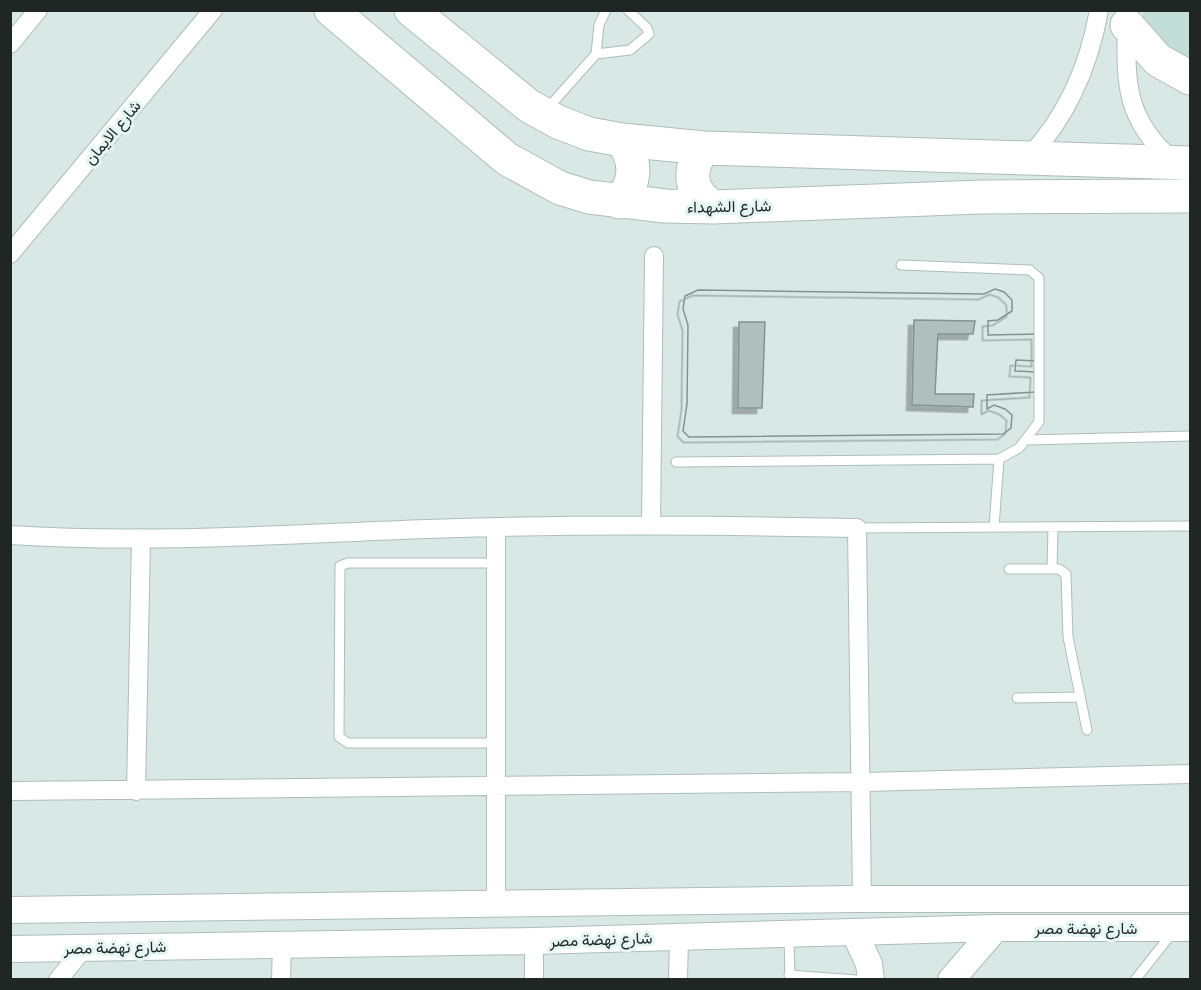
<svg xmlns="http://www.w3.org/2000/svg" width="1201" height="990" viewBox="0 0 1201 990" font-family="'Fira Sans Condensed',Vazirmatn,sans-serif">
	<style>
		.built { fill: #c3ddd8 }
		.building { fill: #aebfbc; stroke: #839490; stroke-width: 1.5; fill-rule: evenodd; filter: url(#shadow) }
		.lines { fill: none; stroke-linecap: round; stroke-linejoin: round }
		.lane-casing { stroke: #adbeba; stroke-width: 11 }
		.street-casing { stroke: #adbeba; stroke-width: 20 }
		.secondary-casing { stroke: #adbeba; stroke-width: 28 }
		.highway-casing { stroke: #adbeba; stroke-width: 35 }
		.lane { stroke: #fff; stroke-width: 9 }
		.street { stroke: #fff; stroke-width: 18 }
		.secondary { stroke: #fff; stroke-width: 26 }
		.highway { stroke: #fff; stroke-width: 33 }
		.labels { text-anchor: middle; stroke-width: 6; stroke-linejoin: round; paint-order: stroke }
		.street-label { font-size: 16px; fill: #1f2624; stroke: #e4f6f2 }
	</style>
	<defs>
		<filter id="shadow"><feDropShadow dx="-5.5" dy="5.5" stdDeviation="0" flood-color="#0004"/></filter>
	</defs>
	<rect width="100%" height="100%" fill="#d7e8e5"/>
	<path class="built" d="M1143,11h47v63l-48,-19z"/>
	<path class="building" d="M995,289l9,3 8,8v11l-14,9 -10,1v14l49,-1v27l-21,-1 -1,11 21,1 -1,20 -48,3v14l7,-4 11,4 7,6 -1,13 -8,6 -314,3 -6,-6 4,-27 1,-79 -5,-16 2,-13 13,-6 286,4zM914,320l61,1 -2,13h-35l-3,60h39l-1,13 -61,-2zM739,322h26l-3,86h-24z
		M995,289l9,3 8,8v11l-14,9 -10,1v14l49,-1v27l-21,-1 -1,11 21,1 -1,20 -48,3v14l7,-4 11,4 7,6 -1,13 -8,6 -314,3 -6,-6 4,-27 1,-79 -5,-16 2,-13 13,-6 286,4z"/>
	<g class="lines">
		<g class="lane-casing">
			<path id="lane" d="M596,54l3,-29 7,-15
				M547,109l49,-55 34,-4 19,-16 -2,-6 -19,-18
				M1027,440l163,-4
				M676,462l323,-3 20,-11 20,-26v-144l-9,-8 -129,-5
				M994,527l5,-68
				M857,528l333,-2
				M496,563h-148l-8,3 -1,171 9,6h150
				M1009,569h50l7,5 2,63 19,93
				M1052,569l1,-42
				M1017,698l63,-1
				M789,936l1,43
				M789,975l67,5
				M1135,980l38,-48"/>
		</g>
		<g class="street-casing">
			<path id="street" d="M1127,26c-2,57 -1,94 45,134
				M10,44l28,-34
				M1027,159c40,-42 62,-92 72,-149
				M10,254l203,-244
				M651,525l3,-269
				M496,527v376
				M10,535c139,9 279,-1 417,-6 144,-5 287,-4 430,-1l5,371
				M10,791l852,-9 328,-8
				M136,791l5,-253
				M58,980l26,-32
				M281,980l1,-36
				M534,980v-39
				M678,980l1,-43"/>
		</g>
		<g class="secondary-casing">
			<path id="secondary" d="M10,910l845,-11h335
				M854,932l15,32 2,16
				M10,949l524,-8 462,-13h194
				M951,980l45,-52"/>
		</g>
		<g class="highway-casing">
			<path id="highway" d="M331,10l176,149 53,29 29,9 76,9 48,1 268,-10 209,-1
				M411,10l118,96 29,16 31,12 33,6 82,8 486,15
				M1127,25l31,35 32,18
				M704,148c-18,23 -14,44 9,59
				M619,202c18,-20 18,-40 3,-62"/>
		</g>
		<use href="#lane" class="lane"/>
		<use href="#street" class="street"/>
		<use href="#secondary" class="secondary"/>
		<use href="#highway" class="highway"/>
	</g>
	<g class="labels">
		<g class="street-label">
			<text transform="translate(112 132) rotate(-50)" y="6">شارع الايمان</text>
			<text transform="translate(729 206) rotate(-1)" y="6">شارع الشهداء</text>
			<text x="1086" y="934">شارع نهضة مصر</text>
			<text transform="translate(601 939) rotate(-2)" y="6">شارع نهضة مصر</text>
			<text transform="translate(115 947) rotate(-1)" y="6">شارع نهضة مصر</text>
		</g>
	</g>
	<rect width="1201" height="990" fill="none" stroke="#1f2624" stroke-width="24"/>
</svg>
